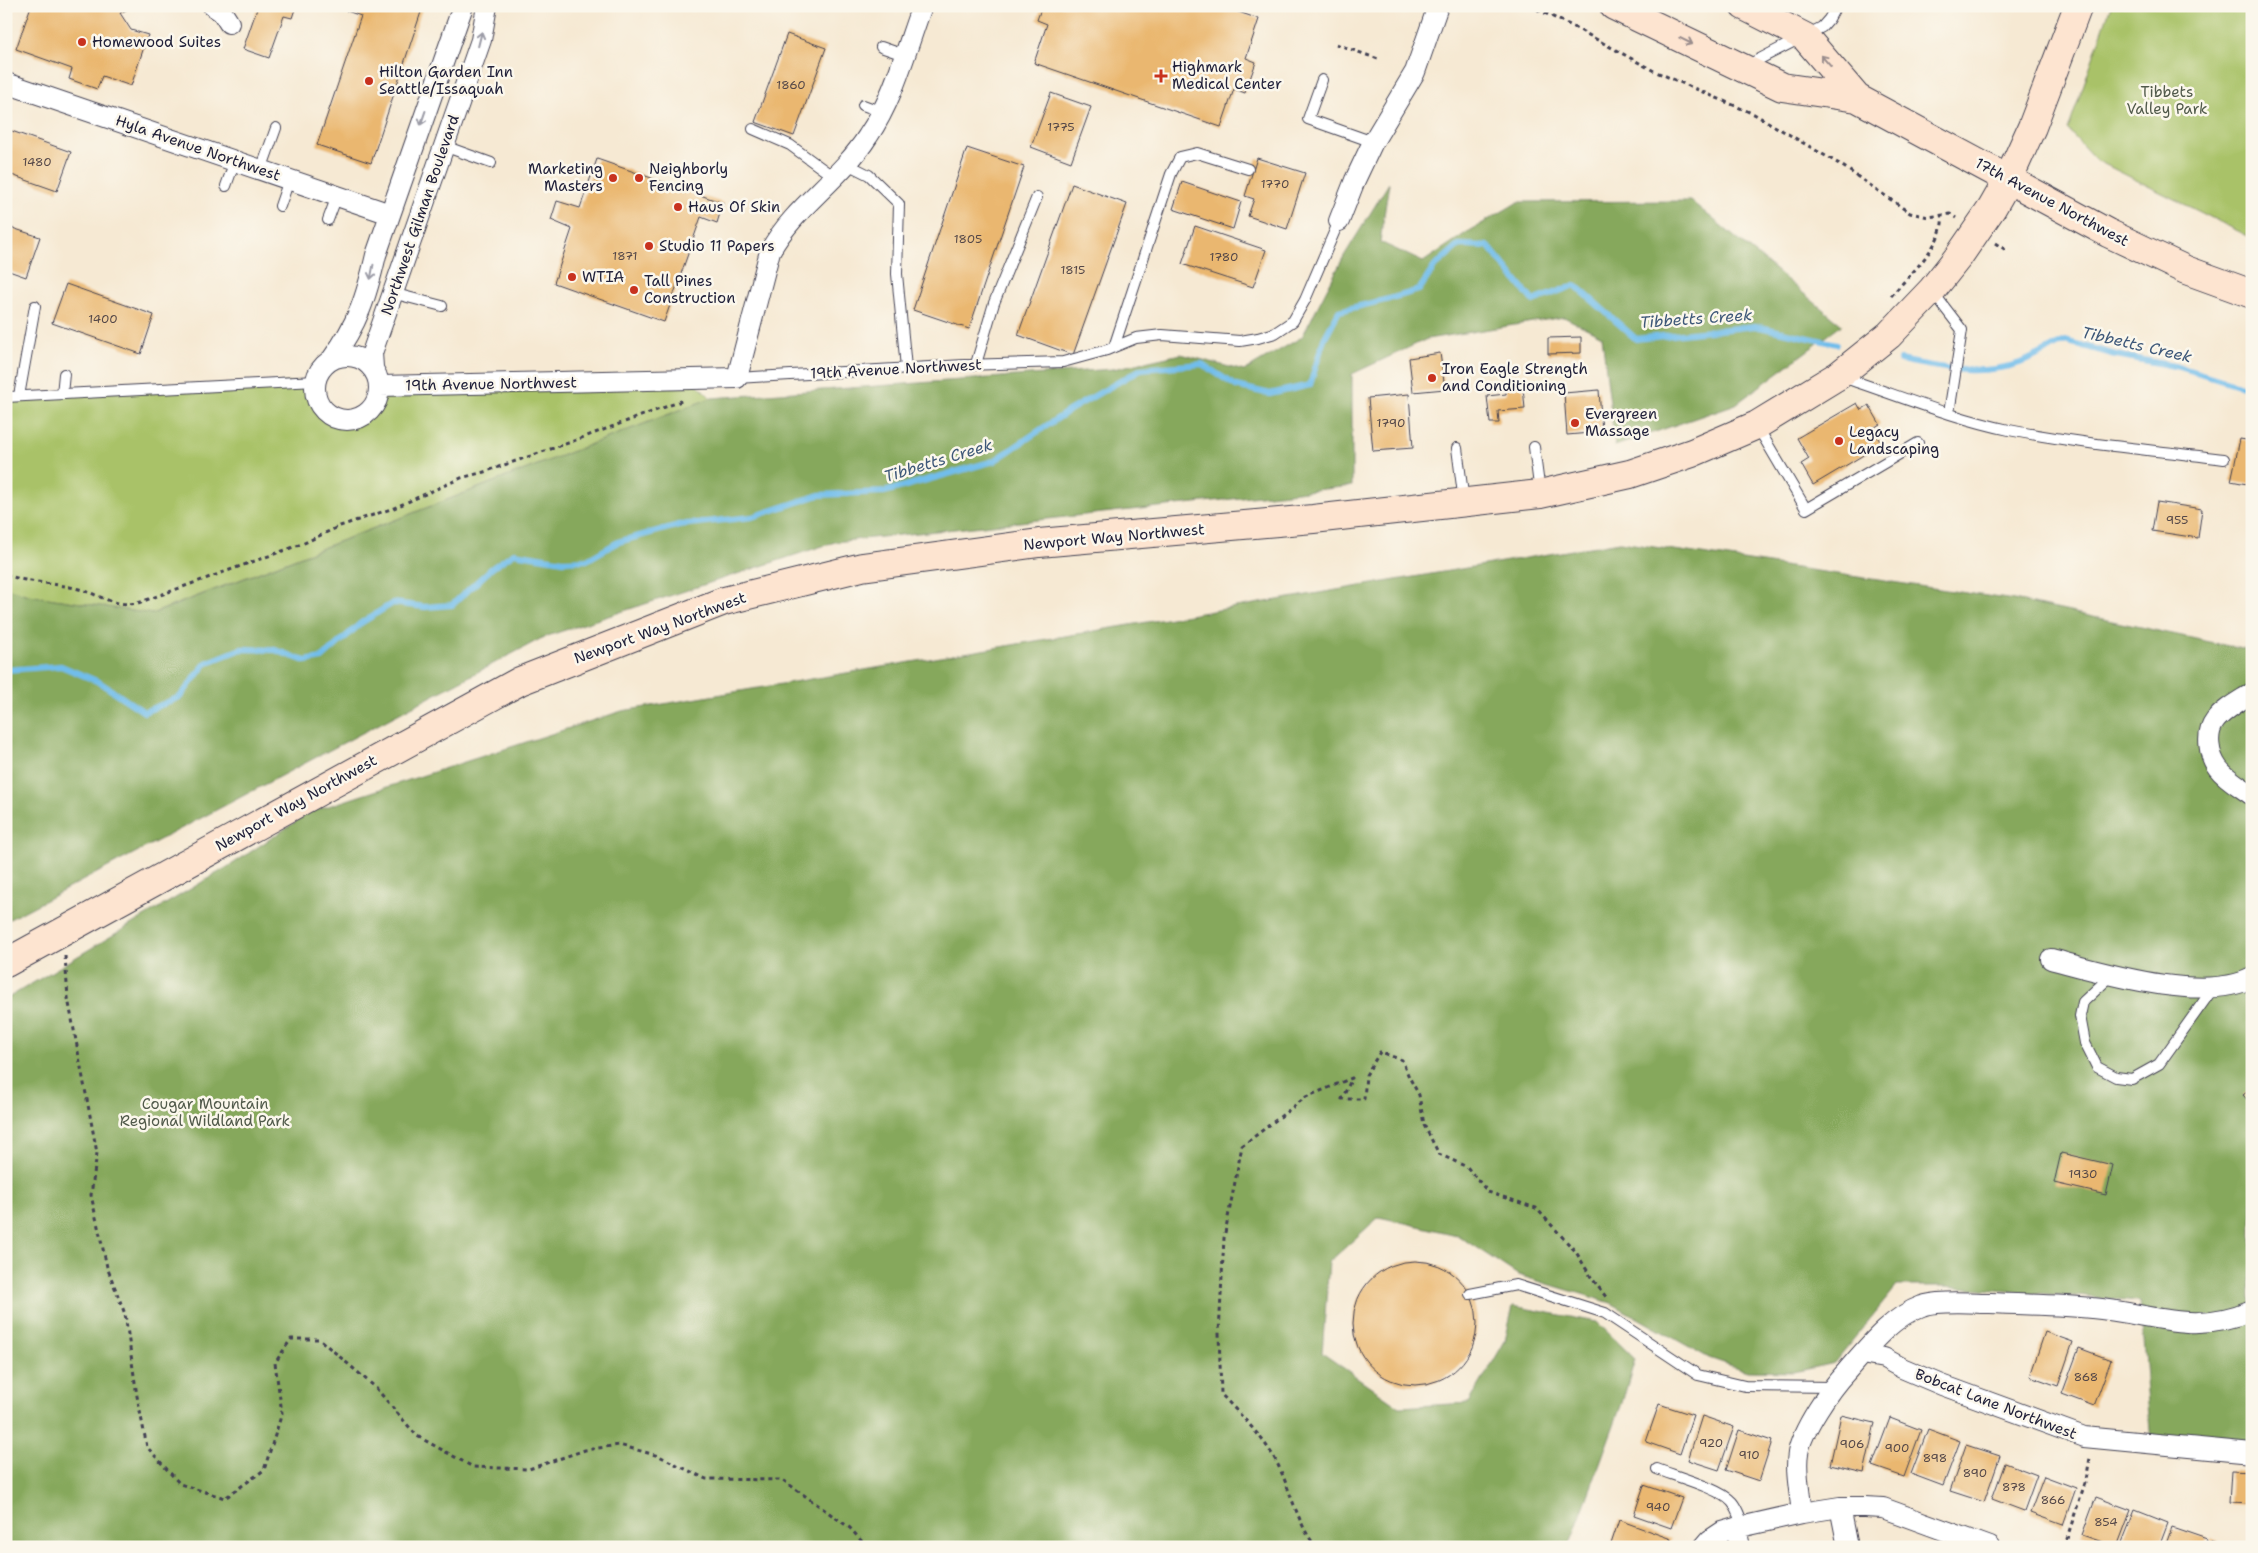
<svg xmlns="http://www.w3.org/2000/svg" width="2258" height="1553" viewBox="0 0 2258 1553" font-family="'Shantell Sans',sans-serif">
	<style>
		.green { fill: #a9c268; stroke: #667252 }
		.forest { fill: #86a85c; stroke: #54654c }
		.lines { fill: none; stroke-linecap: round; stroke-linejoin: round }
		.stream { stroke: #71bdeb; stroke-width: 6 }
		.building { fill: #eab770 }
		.lane-casing { stroke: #424052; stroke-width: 12 }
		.street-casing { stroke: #424052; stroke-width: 22 }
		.secondary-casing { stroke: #424052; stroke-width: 30 }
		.path { stroke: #424052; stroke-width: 3; stroke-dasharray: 4 4; stroke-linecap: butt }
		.lane { stroke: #fff; stroke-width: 10 }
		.street { stroke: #fff; stroke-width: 20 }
		.secondary { stroke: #fde4d0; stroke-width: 28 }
		.oneway { stroke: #9c9ca7 }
		.oneway2 { stroke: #9a8d8d }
		.poi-dot { fill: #c8321e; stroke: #fbf7ec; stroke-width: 2 }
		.labels { text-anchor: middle; stroke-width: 5; stroke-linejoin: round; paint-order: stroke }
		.number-label { font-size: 12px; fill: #544748 }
		.poi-label { font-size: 15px; fill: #22223b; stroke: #fbf7ec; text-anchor: start }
		.park-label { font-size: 15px; fill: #515a4b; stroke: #fbf7ec }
		.street-label { font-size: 15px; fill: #22223b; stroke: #fbf7ec }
		.water-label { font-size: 16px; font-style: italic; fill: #3e5879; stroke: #fbf7ec }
	</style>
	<rect width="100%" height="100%" fill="#fbf7ec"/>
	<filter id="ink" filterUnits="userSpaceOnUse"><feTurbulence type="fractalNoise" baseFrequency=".02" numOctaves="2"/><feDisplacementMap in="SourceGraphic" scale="10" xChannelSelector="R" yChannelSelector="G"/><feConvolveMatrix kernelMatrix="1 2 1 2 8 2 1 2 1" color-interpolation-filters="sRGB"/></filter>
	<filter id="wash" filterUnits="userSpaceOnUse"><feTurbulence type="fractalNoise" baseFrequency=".0096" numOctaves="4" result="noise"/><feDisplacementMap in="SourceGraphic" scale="20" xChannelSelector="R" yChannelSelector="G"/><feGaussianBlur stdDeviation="1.12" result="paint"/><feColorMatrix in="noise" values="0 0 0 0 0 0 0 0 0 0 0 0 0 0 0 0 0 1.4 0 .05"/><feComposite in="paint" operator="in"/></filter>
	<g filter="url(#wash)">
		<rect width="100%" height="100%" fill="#f6e9d3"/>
		<path class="green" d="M2111,6h141v232l-156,-78 -28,-30z
			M692,379l19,19 -560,216 -123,-19 -22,-7v-191l310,-16c-3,44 51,55 63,12z"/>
		<path class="forest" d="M1389,183l-9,59 43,20 43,-29 52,-31 173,-1 151,124 -106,79 -121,42 -13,-110 -38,-19 -137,22 -75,35v112l-517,56 -291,95 -538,284v-333l22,7 124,19 559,-216 402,-29 68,-15 63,17 58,-34 42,-81z
			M1620,542l394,58 238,51v790l-101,2 -11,-142 -197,-15h-46l-63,77 -41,9 -46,-1 -38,-13 -98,-55 -93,-28 -61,-40 -78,-18 -50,45 -7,91 78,54 69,-4 36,-62 8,-35 84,16 38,37 -13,44 -53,144h-1563v-548l228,-136 76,-51 312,-101z"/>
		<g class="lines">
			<path class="stream" d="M1900,360c42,8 78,17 120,3 16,-6 31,-15 45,-22l51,14 63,12 73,22
				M6,670l55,-4 38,16 45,30 36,-15 26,-34 35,-14 34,1 30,11 17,-3 39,-35 32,-20 32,4 27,-2 40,-37 22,-15 49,8 24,-1 31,-18 61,-17 73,-8 67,-22 65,-3 110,-31 76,-51 71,-41 61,-5 34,22 34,8 40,-9 14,-46 15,-28 50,-12 30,-9 16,-24 24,-21 29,1 45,55 42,-16 61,54 119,-13 82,18"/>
		</g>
		<g id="blocks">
			<path class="building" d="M31,6h103l-14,7 11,17 17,5 -17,51 -29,-10 -5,13 -28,-10 3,-10 -56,-20z
				M258,6h38l-4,12 -8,-2 -15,42 -26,-9z
				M423,6l-52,157 -54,-18 44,-129 -28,-10z
				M1042,6h179l38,13 -13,39 10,4 -11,31 -11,-4 -13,38 -187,-64 13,-39 -10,-4z
				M787,34l39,14 -32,88 -39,-14z
				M1051,93l40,14 -20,55 -40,-15z
				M6,129l65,23 -14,39 -51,-18z
				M967,148l57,19 -55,162 -56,-19z
				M1257,158l48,15 -18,56 -39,-13 6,-17 -9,-3z
				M597,159l126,44 -6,20 -16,-6 -37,105 -110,-39 18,-54 -21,-9 6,-19 23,7z
				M1182,182l59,20 -8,27 -60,-20z
				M1072,184l55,20 -54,151 -55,-20z
				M6,226l34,11 -14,40 -20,-7z
				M1195,226l71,24 -13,37 -71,-23z
				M66,284l88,31 -13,39 -89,-31z
				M1581,337v16l-33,1v-16z
				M1440,353l5,36 -32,3 -4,-34z
				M1523,387l2,22 -27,2 1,12h-9l-3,-27 19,-2v-6z
				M1599,390l3,42 -35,3 -3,-42z
				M1409,394l4,54 -40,3 -5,-53z
				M1857,403l4,7 8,-5 11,19 -8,5 10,15 -69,41 -12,-21 8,-5 -12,-21z
				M2240,439l12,2v44l-21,-4z
				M2157,502l45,7 -4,29 -46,-7z
				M2252,1088v17l-9,-10z
				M2061,1153l52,12 -7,30 -52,-12z
				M1353 1323a62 62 0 1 1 124 0a62 62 0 1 1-124 0Z
				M2045,1332l28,10 -15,44 -28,-10z
				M2079,1348l32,12 -17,46 -32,-12z
				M1659,1404l34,11 -13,39 -34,-12z
				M1841,1415l34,8 -11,50 -34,-8z
				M1702,1416l32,11 -15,43 -31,-10z
				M1890,1418l31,12 -17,47 -32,-11z
				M1928,1429l32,12 -17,45 -32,-12z
				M1739,1430l33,11 -13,40 -33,-11z
				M1966,1445l34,11 -16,46 -34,-11z
				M2005,1463l32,12 -13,36 -32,-12z
				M2231,1471l21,1v32l-23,-1z
				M2044,1476l32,12 -13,37 -33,-12z
				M1644,1485l38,13 -11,30 -37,-13z
				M2096,1497l35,13 -14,37 -35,-12z
				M2135,1510l33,13 -9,24 -38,-2z
				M1619,1520l52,19 -3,8h-58z
				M2172,1527l35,12 -3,8h-39z
				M2212,1539l22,8h-25z"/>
		</g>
	</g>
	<g filter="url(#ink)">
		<use href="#blocks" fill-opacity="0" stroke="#424052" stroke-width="1"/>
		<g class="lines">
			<g class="lane-casing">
				<path id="lane" d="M881,47l23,8
					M1748,65l74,-38 7,-8 7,-13
					M1322,80l-14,39 65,23
					M863,105l19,7
					M753,129l37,16 45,33
					M444,146l47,17
					M847,164l22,11 30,29 -2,70 9,94
					M261,170l15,-42
					M226,186l9,-25
					M280,206l9,-26
					M328,220l9,-24
					M1932,291l30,39 -13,83
					M392,293l50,13
					M1114,347l57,-173 9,-17 17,-4 51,16
					M976,364l18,-61 43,-106
					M1842,377c55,18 110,41 167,53 71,14 144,20 215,29
					M737,378l227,-13 99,-3 44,-12 29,-12 26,-3 78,6 18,-3 17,-5 18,-12 12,-21 34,-79
					M62,394l2,-20
					M19,396l16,-90
					M6,397l310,-16
					M1757,426l49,83 112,-66
					M1534,447l6,46
					M1457,448l7,54
					M2113,974l-30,28 -3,14 5,27 12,24 19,10 16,2 27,-15 55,-77
					M1470,1294l46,-9 89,28 93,62 47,11 87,1
					M1657,1469c18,7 64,20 75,33 6,7 8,16 12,24"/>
			</g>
			<g class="street-casing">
				<path id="street" d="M213,6l9,6 7,11
					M6,83l384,131
					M1339,221l16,-41 18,-38 42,-70 23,-66
					M315 388a32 32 0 1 1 64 0a32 32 0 1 1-64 0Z
					M332,359c26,-36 34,-61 44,-104l87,-249
					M373,367l-1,-14 109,-313 6,-34
					M380,386l357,-8 33,-127c24,-44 70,-71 98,-115 26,-38 38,-87 54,-130
					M2252,693c-12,8 -28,16 -37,28 -10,13 -6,35 3,47 8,11 23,19 34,27
					M2051,959c53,14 151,44 201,19
					M1862,1354l22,4 18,10 40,17 142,52 168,16
					M1840,1507l8,40
					M1802,1513c-2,-19 -7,-42 -4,-60 4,-23 32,-64 48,-81 21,-24 45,-55 76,-66 15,-6 52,-3 68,-3 34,2 69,1 102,5 60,5 100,28 160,2
					M1736,1528l4,19
					M1704,1547l6,-7 12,-8 14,-4 66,-15 38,-6h24l19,1 107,39"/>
			</g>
			<g class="secondary-casing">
				<path id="secondary" d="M1614,6l168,81 75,11 251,135 78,37 66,24
					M1744,6l61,31 52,61
					M6,963l514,-282 204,-80 138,-34 177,-24 274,-24 227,-25 90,-20 62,-21 65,-28 82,-50 50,-40 43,-45 27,-34 33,-48 16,-28 24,-53 46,-121"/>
			</g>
			<path class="path" d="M1530,6l44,21 80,44 100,43 87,51 69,48 19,4 21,-3 6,4
				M1336,44l45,16
				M1995,243l11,7
				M1891,296c17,-20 55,-53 51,-81
				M6,575c24,8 49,8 73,14 22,6 33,18 59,14l164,-59 38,-18 54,-18 67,-30 23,-6 84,-29 116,-43
				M65,956l3,42 29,155 -6,42 16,72 18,47 12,82 10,51 33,37 45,14 39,-28 18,-57 -7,-50 16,-24h28l56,48 42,49 56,31 56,2 56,-19 34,-5 40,11 47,23 77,1 67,48 17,19
				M1317,1547c-18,-17 -28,-62 -40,-84 -13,-26 -37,-48 -56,-69l-2,-61 5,-95 18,-92 64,-49 46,-19 -10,21h22l2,-24 14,-23 22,8 7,17 10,18 5,30 15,29 28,13 21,25 48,16 40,44 15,25 15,20
				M2064,1547l22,-67 4,-22"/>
			<use href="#lane" class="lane"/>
			<use href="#street" class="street"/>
			<use href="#secondary" class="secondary"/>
		</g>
		<defs><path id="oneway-shaft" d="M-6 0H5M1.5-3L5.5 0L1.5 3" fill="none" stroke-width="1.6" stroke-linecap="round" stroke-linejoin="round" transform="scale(1.25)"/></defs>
		<g class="oneway">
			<use href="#oneway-shaft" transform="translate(480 39) rotate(-76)"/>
			<use href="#oneway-shaft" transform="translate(423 118) rotate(109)"/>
			<use href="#oneway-shaft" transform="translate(372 272) rotate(101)"/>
		</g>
		<g class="oneway2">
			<use href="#oneway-shaft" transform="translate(1686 41) rotate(26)"/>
			<use href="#oneway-shaft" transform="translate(1826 61) rotate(-131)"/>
		</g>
	</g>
	<g class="poi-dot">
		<circle cx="82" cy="42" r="5"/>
		<path d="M1158.5 68.5h5v5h5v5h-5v5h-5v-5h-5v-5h5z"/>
		<circle cx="369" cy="81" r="5"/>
		<circle cx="613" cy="178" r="5"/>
		<circle cx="639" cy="178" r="5"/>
		<circle cx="678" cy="207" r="5"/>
		<circle cx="649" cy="246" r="5"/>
		<circle cx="572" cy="277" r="5"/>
		<circle cx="634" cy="290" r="5"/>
		<circle cx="1432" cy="378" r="5"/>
		<circle cx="1575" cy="423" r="5"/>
		<circle cx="1839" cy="441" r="5"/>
	</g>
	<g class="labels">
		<g class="number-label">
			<text x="791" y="89">1860</text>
			<text x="1061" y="131">1775</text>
			<text x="37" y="166">1480</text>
			<text x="1275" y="188">1770</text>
			<text x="968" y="243">1805</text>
			<text x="625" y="260">1871</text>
			<text x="1224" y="261">1780</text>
			<text x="1073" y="274">1815</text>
			<text x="103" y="323">1400</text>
			<text x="1391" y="427">1790</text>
			<text x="2177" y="524">955</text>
			<text x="2083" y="1178">1930</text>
			<text x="2086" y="1381">868</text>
			<text x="1711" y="1447">920</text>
			<text x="1852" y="1448">906</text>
			<text x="1897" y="1452">900</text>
			<text x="1749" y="1459">910</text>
			<text x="1935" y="1462">898</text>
			<text x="1975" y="1477">890</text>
			<text x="2014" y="1491">878</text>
			<text x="2053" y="1504">866</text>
			<text x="1658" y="1511">940</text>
			<text x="2106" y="1526">854</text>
		</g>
		<g class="poi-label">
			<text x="92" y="47">Homewood Suites</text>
			<text x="1172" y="72">Highmark<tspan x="1172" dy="17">Medical Center</tspan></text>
			<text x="379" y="77">Hilton Garden Inn<tspan x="379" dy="17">Seattle/Issaquah</tspan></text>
			<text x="603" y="174" text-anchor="end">Marketing<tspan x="603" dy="17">Masters</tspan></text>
			<text x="649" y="174">Neighborly<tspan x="649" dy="17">Fencing</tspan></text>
			<text x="688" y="212">Haus Of Skin</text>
			<text x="659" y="251">Studio 11 Papers</text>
			<text x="582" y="282">WTIA</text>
			<text x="644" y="286">Tall Pines<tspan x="644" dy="17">Construction</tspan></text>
			<text x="1442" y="374">Iron Eagle Strength<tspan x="1442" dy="17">and Conditioning</tspan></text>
			<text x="1585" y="419">Evergreen<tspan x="1585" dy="17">Massage</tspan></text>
			<text x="1849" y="437">Legacy<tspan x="1849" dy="17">Landscaping</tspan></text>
		</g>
		<g class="park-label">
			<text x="2167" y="97">Tibbets<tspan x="2167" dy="17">Valley Park</tspan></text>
			<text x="205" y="1109">Cougar Mountain<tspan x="205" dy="17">Regional Wildland Park</tspan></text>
		</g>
		<g class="street-label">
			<text transform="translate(198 148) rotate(19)" y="5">Hyla Avenue Northwest</text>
			<text transform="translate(2052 202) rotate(28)" y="5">17th Avenue Northwest</text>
			<text transform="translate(420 215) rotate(-71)" y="5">Northwest Gilman Boulevard</text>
			<text transform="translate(896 369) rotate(-3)" y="5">19th Avenue Northwest</text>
			<text transform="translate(491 384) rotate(-1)" y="5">19th Avenue Northwest</text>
			<text transform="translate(1114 537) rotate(-5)" y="5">Newport Way Northwest</text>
			<text transform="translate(660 628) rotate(-20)" y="5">Newport Way Northwest</text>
			<text transform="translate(296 803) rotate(-29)" y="5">Newport Way Northwest</text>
			<text transform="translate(1996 1404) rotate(21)" y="5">Bobcat Lane Northwest</text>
		</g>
		<g class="water-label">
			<text transform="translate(1696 318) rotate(-4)" y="6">Tibbetts Creek</text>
			<text transform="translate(2137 344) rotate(13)" y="6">Tibbetts Creek</text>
			<text transform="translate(938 460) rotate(-17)" y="6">Tibbetts Creek</text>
		</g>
	</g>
	<rect width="2258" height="1553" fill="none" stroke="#fbf7ec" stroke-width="25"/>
</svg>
